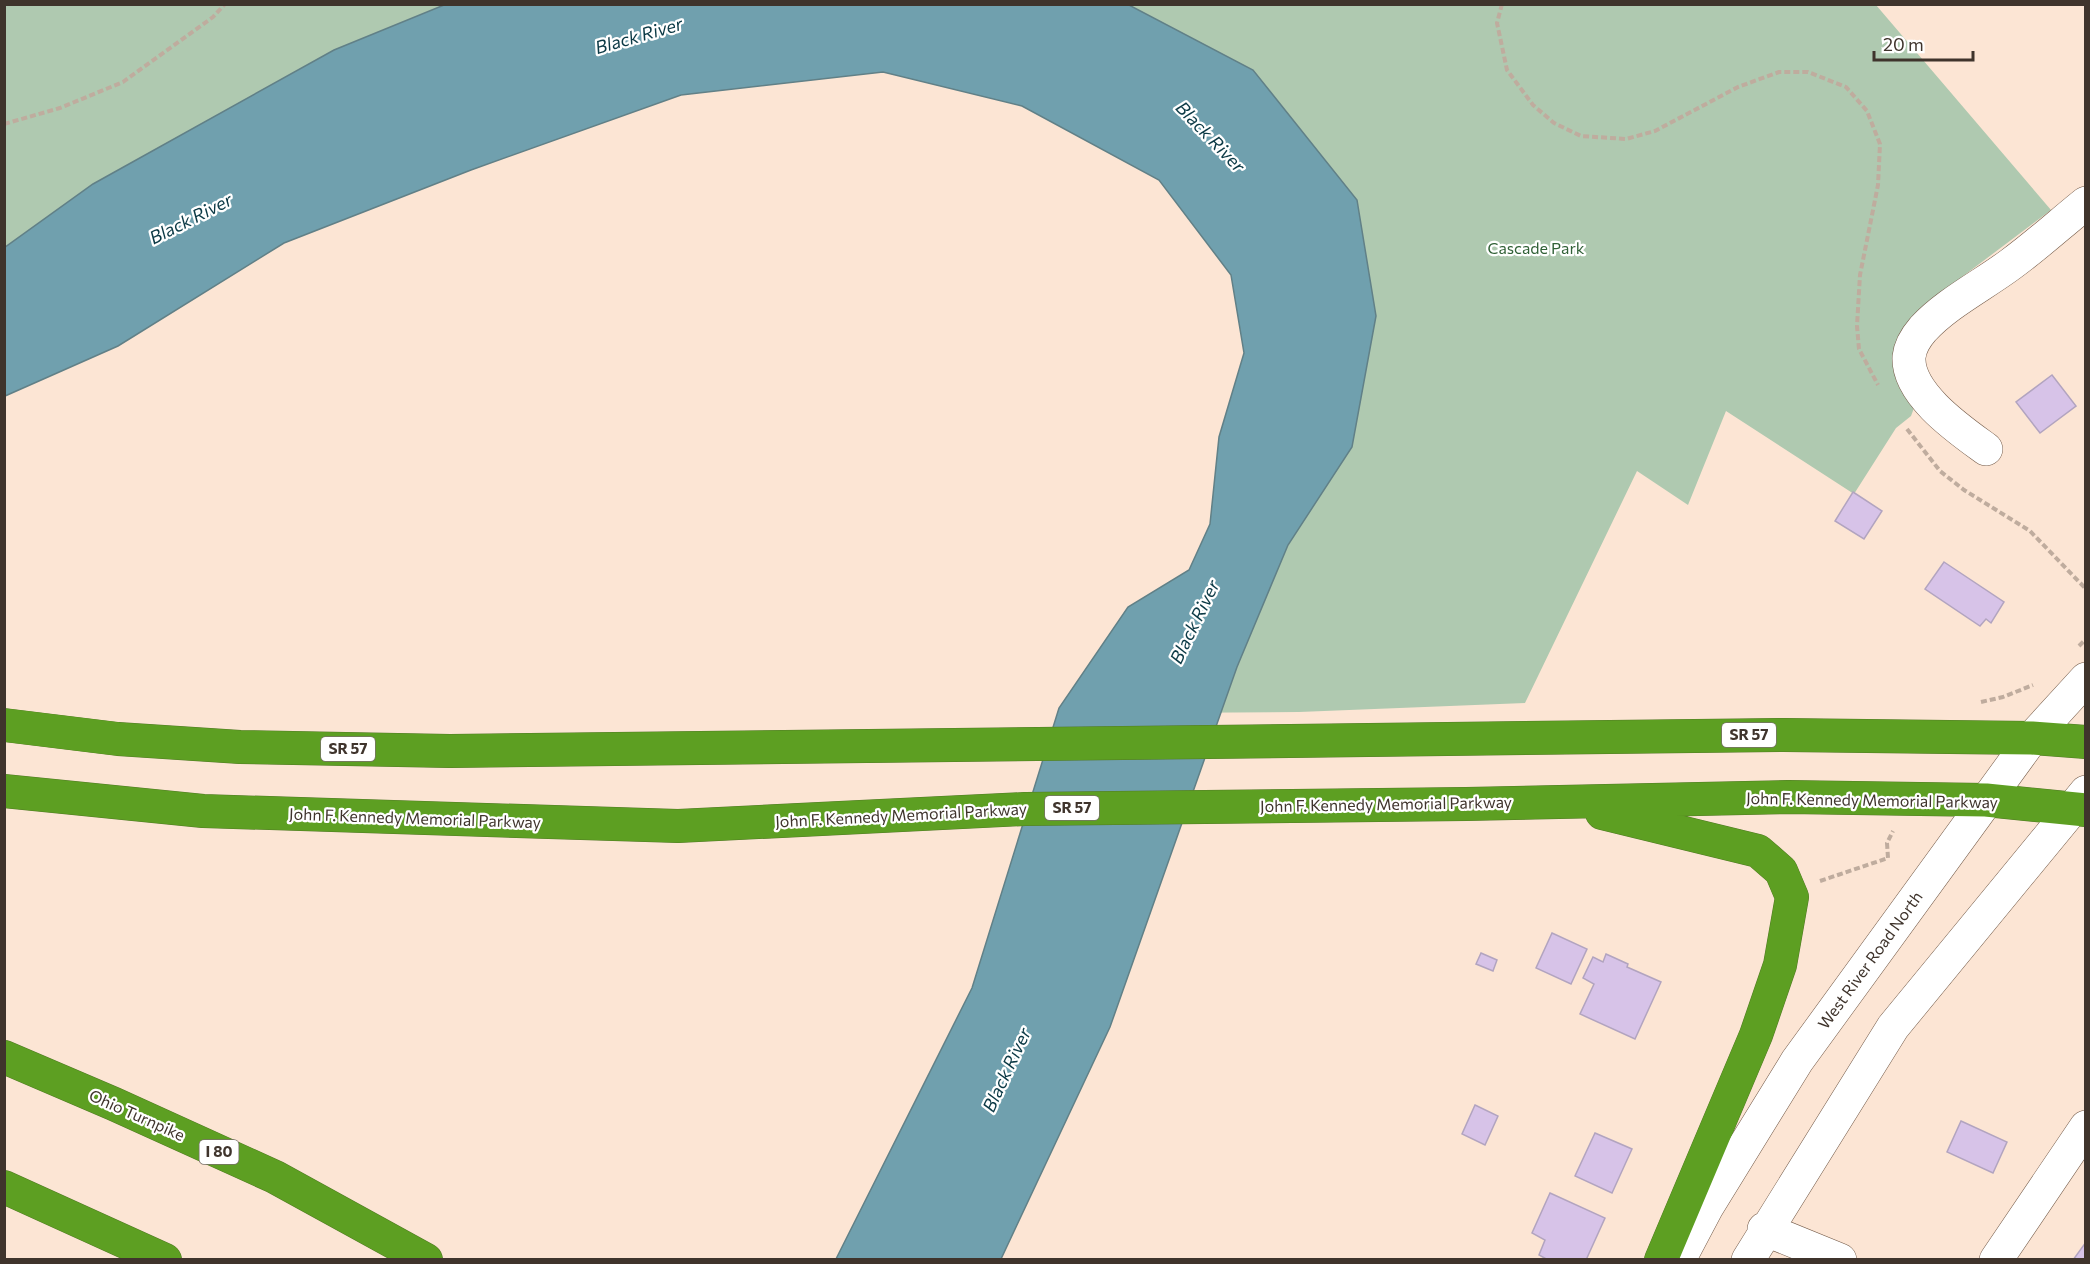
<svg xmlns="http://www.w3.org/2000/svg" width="2090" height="1264" viewBox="0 0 2090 1264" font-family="Commissioner,sans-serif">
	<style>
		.green { fill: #afc9b0 }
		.water { fill: #70a0ae; stroke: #618087; stroke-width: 1.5 }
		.building { fill: #d7c3e8; stroke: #b2a4bf; stroke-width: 1.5 }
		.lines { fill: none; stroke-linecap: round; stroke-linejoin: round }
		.minor-casing { stroke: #745b49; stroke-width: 34 }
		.highway-casing { stroke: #527a26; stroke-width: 34 }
		.path { stroke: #bfac9e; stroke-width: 4; stroke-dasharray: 6 3; stroke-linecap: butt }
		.minor { stroke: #fff; stroke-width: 33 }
		.highway { stroke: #5d9f22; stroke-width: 33 }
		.labels { text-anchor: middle; stroke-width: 4.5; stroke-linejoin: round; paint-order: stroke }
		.shield { fill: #fff; stroke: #79716b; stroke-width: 1.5 }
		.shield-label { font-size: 15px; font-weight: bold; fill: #3f342c }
		.park-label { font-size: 16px; fill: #316137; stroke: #fff }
		.street-label { font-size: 16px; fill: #3f342c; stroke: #fff }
		.water-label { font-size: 18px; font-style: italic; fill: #0b3945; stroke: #fff }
	</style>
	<rect width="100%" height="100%" fill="#fce5d4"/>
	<path class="green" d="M5,5h1871l175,205 -129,97 -8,101 -3,8 -15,12 -42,66 -128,-83 -38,94 -51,-34 -112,232 -226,9 -144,1 154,-353 -135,-261 -438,-91 -731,304z"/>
	<path class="water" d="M444,5h685l124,65 104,130 19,116 -24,131 -64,98 -51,122 -127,360 -109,232h-165l136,-271 87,-280 69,-101 61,-37 21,-46 9,-87 25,-84 -13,-78 -72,-95 -137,-74 -139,-34 -202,23 -210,75 -187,73 -166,103 -113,50 -1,-148 89,-64 241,-134z"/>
	<path class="building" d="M2052,375l24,31 -36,27 -24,-31z
		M1853,492l29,19 -18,28 -29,-18z
		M1944,562l60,40 -13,21 -5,-4 -6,7 -55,-37z
		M1552,933l35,16 -16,35 -35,-16z
		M1481,953l16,7 -4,11 -17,-7z
		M1606,954l22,10 -1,3 34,15 -26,57 -55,-25 14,-30 -11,-6 10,-21 10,5z
		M1475,1105l23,11 -13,29 -23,-11z
		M1961,1121l46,21 -14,31 -46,-21z
		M1595,1133l37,16 -20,44 -37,-17z
		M1550,1193l55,25 -19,42h-38l-9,-5 6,-15 -13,-7z
		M2086,1242v18h-13z"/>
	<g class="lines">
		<g class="minor-casing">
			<path id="minor" d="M1986,449c-26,-19 -79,-55 -77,-92 1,-10 7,-20 14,-28 24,-26 60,-44 88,-65 26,-19 50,-41 75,-61
				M1764,1229l76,31
				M1679,1260l28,-53 90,-146 235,-323 54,-59
				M1748,1260l145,-233 193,-235
				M1996,1260l90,-133"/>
		</g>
		<g class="highway-casing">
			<path id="highway" d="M4,725l114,14 122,8 210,4 1334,-16 248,3 54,4
				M4,791l199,20 475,15 347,-17 441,-5 322,-7 198,3 100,10
				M1602,813l156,38 23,20 11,26 -12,68 -24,70 -95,225
				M4,1057l110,47 161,73 151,83
				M4,1187l161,73"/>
		</g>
		<path class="path" d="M1502,4l-5,19 10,47 26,35 21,18 27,13 45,3 29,-8 83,-44 41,-15h29l38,15 21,24 13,33 -2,41 -18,90 -3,51 2,23 19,36
			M4,124l56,-16 63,-26 90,-65 12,-13
			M1907,429l33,42 24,19 66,41 56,58
			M2079,646l7,-7
			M1981,702l22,-5 30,-12
			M1820,881l68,-23 -1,-15 6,-12"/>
		<use href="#minor" class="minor"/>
		<use href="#highway" class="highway"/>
	</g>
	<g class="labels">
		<g class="shield">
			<rect x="1722" y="723" width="54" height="24" rx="4.5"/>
			<rect x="321" y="737" width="54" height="24" rx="4.5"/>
			<rect x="1045" y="796" width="54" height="24" rx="4.5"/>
			<rect x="199.5" y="1140" width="39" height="24" rx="4.5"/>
		</g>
		<g class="shield-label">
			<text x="1749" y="740">SR 57</text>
			<text x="348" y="754">SR 57</text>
			<text x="1072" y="813">SR 57</text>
			<text x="219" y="1157">I 80</text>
		</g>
		<g class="park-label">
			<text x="1536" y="254">Cascade Park</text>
		</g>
		<g class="street-label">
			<text transform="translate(1872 800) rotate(1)" y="6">John F. Kennedy Memorial Parkway</text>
			<text transform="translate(1386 804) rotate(-1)" y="6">John F. Kennedy Memorial Parkway</text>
			<text transform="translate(901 815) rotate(-3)" y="6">John F. Kennedy Memorial Parkway</text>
			<text transform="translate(415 818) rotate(2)" y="6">John F. Kennedy Memorial Parkway</text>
			<text transform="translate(1870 960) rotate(-54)" y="6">West River Road North</text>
			<text transform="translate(137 1115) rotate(24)" y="6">Ohio Turnpike</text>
		</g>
		<g class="water-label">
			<text transform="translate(639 36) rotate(-16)" y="6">Black River</text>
			<text transform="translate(1210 137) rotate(46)" y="6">Black River</text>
			<text transform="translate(191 219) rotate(-27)" y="6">Black River</text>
			<text transform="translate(1195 622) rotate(-64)" y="6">Black River</text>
			<text transform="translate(1007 1070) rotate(-65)" y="6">Black River</text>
		</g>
	</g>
	<rect width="2090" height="1264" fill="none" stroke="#3f342c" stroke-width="12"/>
	<path d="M1874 51v9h99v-9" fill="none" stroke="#3f342c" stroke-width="3"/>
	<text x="1883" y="51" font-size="18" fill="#3f342c" stroke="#ffffff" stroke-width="4.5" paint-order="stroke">20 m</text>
</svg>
